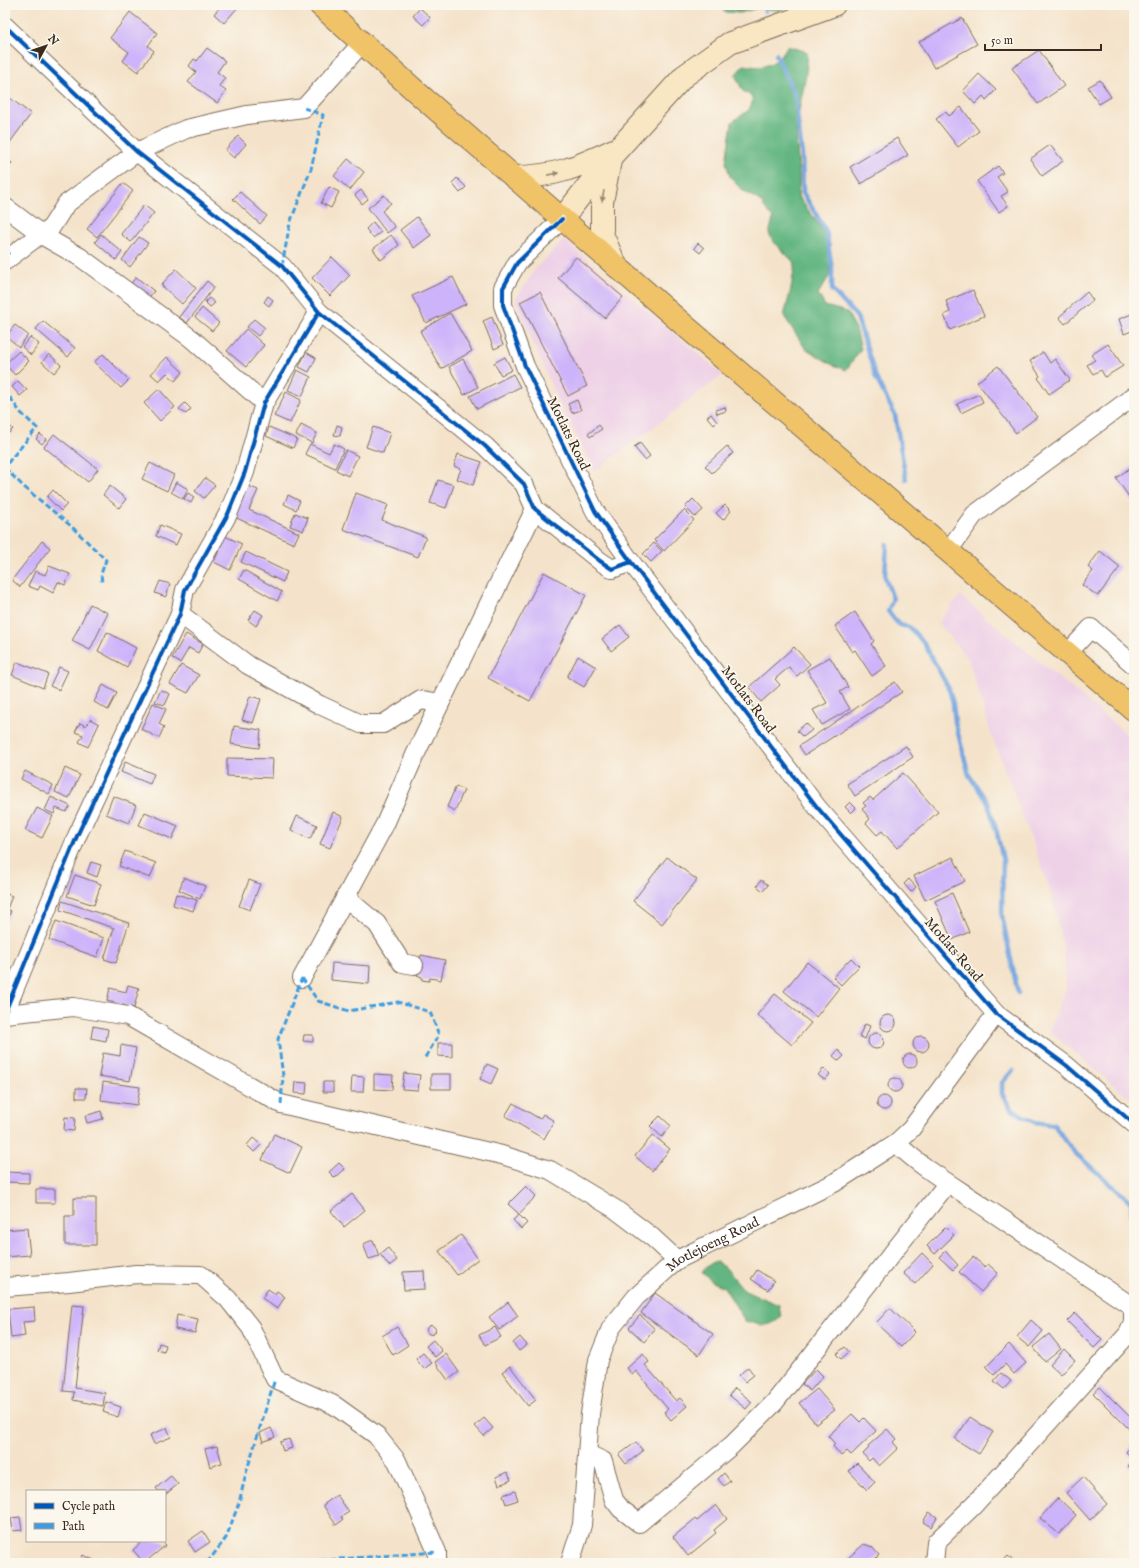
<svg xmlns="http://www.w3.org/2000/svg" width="1139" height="1568" viewBox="0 0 1139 1568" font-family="'IM FELL English',serif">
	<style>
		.built { fill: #eed0e7 }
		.forest { fill: #64b681; stroke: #507050 }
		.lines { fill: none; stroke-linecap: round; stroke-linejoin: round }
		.stream { stroke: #75a6e0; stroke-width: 4.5 }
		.building { fill: #cdb3fa }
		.minor-casing { stroke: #7c6b5a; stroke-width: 20 }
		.secondary-casing { stroke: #7c6b5a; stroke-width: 24 }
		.primary-casing { stroke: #7c6b5a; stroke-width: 24 }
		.minor { stroke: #fff; stroke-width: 18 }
		.secondary { stroke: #f9e7c3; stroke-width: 22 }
		.primary { stroke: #f0c369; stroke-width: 22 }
		.quiet { stroke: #3f9ce0; stroke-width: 3; stroke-dasharray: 6 3; stroke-linecap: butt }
		.cycleway-casing { stroke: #fbf7ec; stroke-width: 6 }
		.cycleway { stroke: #0057b8; stroke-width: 4 }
		.oneway { fill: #9a8870 }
		.labels { text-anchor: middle; stroke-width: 3.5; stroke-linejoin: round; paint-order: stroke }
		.street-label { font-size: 14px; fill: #3b2a1e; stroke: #fbf7ec }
	</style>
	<rect width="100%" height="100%" fill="#fbf7ec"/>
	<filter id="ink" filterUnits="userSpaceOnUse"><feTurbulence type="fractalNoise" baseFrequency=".025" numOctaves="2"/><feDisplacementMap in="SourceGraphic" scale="8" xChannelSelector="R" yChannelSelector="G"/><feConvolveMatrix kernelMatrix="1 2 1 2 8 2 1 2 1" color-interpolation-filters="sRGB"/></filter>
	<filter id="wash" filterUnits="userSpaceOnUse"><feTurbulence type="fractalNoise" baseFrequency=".012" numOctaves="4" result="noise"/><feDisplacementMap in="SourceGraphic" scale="16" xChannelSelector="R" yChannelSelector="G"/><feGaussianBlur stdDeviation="0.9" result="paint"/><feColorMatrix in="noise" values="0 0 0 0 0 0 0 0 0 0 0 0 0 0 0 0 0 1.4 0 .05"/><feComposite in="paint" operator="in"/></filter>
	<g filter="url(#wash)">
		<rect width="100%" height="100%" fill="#f4e3ca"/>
		<path class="built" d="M564,240l159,135 -128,96 -37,-70 -43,-101 21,-32z
			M960,596l174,144v362l-85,-71 17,-43 -2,-36 -12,-56 -20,-56 -40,-103 -23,-77 -31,-37z"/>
		<path class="forest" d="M723,5h65l-7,6 -23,-3 -18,5 -16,-1z
			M787,46l20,6c2,26 -9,50 -10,76 -2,23 5,45 1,68l27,37 5,12v30l-12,19 7,12 22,6 9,17 5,20 -15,21 -15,-6 -26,-16 -21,-32 7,-27 4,-26 -21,-20 -5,-9 4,-15 -13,-18 -18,-11 -12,-13 -4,-15 6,-40 17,-12 4,-10 -2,-4 -8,-5 -8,-16 9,-10c20,5 34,-1 43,-19z
			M715,1261l10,6 20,24 34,14 2,12c-13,12 -20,8 -36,4l-21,-34 -12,-5 -10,-9 4,-6z"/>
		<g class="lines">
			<path class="stream" d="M764,5l1,6
				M776,54l19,42 7,60 1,37 23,38 6,37v22l25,27 19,61 19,37 11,64
				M887,544l-2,33 8,22 -5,12 11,14 10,2 15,16 25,46 4,15 2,18 14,53 19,28 9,30 6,27 -1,56 16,77
				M1013,1070l-11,13v11l10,16 23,12 19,3 20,27 57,50 3,56"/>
		</g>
		<g id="blocks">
			<path class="building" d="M222,5h18l-16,18 -10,-9z
				M420,8l10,9 -7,8 -10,-9z
				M130,12l27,21 -9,13 6,5 -16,21 -15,-11 6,-9 -19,-14z
				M962,18l15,26 -43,24 -15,-26z
				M207,48l18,13 -8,11 8,6 -6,8 7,5 -9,12 -29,-21 8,-10 -7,-6 5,-7 3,2z
				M1039,50l25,36 -26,18 -26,-36z
				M979,74l17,16 -10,10 -3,-4 -8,8 -12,-13z
				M1100,80l11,17 -12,7 -11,-17z
				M10,98l21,16 -26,35v-45z
				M961,107l18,24 -21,16 -22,-28 10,-7 3,4z
				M238,136l8,8 -12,14 -9,-8z
				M897,138l11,17 -47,29 -11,-17z
				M1050,145l13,16 -21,15 -12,-17z
				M5,158l7,5 -7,9z
				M348,159l16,13 -14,18 -16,-14z
				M998,166l5,7 -6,4 11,15 -7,4 7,10 -9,6 -22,-31z
				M457,178l9,9 -6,6 -8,-10z
				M123,183l10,8 -36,46 -10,-8z
				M329,187l10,5 -8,16 -10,-5z
				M361,190l7,9 -6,5 -7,-9z
				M240,192l27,24 -7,8 -27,-25z
				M384,195l7,8 -9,8 13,16 -8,6 -19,-25z
				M144,205l10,8 -23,29 -10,-8z
				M417,217l14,18 -17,13 -14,-18z
				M373,222l8,10 -8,6 -7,-9z
				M101,234l21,18 -6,8 -21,-18z
				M391,235l8,10 -18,15 -8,-11z
				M139,237l9,6 -18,24 -8,-7z
				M698,243l6,5 -4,5 -6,-5z
				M332,257l18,18 -20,21 -18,-18z
				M576,257l47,40 -18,21 -47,-40z
				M176,269l20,19 -14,16 -21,-19z
				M136,277l18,14 -7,9 -18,-14z
				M453,277l13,27 -40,19 -14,-27z
				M207,281l7,6 -27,36 -8,-6z
				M973,290l11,26 -34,14 -6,-15 6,-3 -4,-11z
				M540,292l47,94 -19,10 -48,-94z
				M1087,292l6,8 -28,24 -6,-7z
				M268,296l5,4 -4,6 -5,-4z
				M209,298l6,5 -5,4 -5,-5z
				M202,308l17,15 -7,8 -17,-14z
				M450,313l22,38 -31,18 -21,-38z
				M1134,313v17l-10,4 -5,-15z
				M492,317l11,28 -9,4 -11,-28z
				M254,319l11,9 -7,8 -11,-9z
				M43,321l32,27 -7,9 -32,-28z
				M15,325l13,10 -9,12 -13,-11z
				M246,329l18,16 -18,22 -19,-16z
				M30,337l9,7 -8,11 -9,-8z
				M1108,344l15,22 -18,11 -4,-7 -8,4 -6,-9 8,-5 -4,-5z
				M19,351l10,10 -14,14 -10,-11z
				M306,352l10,6 -7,14 -10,-5z
				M1043,352l7,11 5,-4 15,21 -21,14 -11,-16 2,-2 -10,-15z
				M49,354l12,11 -7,8 -12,-11z
				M103,354l26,26 -8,8 -27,-26z
				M167,357l16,15 -8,9 -8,-8 -8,8 -8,-7z
				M505,357l7,13 -11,5 -7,-12z
				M463,359l15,28 -14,8 -15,-28z
				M998,366l39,51 -21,16 -39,-51z
				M297,370l14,7 -9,19 -14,-6z
				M513,374l7,13 -43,22 -7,-13z
				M18,381l9,9 -7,6 -8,-9z
				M159,389l16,18 -15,14 -16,-18z
				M286,392l15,8 -11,23 -16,-7z
				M979,394l4,8 -22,11 -4,-9z
				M577,400l4,10 -9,3 -4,-9z
				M185,403l6,6 -5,5 -7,-5z
				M725,407l1,4 -9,3 -1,-4z
				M711,414l6,8 -3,3 -7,-8z
				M5,422l8,7 -8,8z
				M301,425l16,8 -5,10 -16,-8z
				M337,425l5,2 -2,9 -6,-1z
				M599,425l3,4 -12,8 -2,-3z
				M269,427l28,12 -4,9 -27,-12z
				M373,427l17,6 -7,20 -17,-6z
				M40,434l6,5 -4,5 -6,-5z
				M54,434l44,35 -10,13 -44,-35z
				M640,443l10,13 -5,4 -11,-13z
				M310,444l19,9 5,-9 10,5 -9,19 -30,-14z
				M727,446l6,7 -21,20 -7,-7z
				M346,450l12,6 -10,20 -12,-6z
				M458,454l24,8 -9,23 -16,-6 4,-10 -7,-3z
				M150,463l24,12 -7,16 -25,-12z
				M1134,465v39l-18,-26z
				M205,478l10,7 -11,13 -9,-7z
				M438,480l16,5 -8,23 -16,-5z
				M176,482l12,7 -5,10 -12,-7z
				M246,485l12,5 -9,20 50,23 -5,11 -62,-28z
				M110,486l16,13 -7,9 -16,-13z
				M53,490l14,14 -6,7 -14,-14z
				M188,493l6,4 -3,6 -7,-4z
				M356,493l32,12 -6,15 44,17 -8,20 -75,-28z
				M288,495l12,6 -4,9 -12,-6z
				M693,499l10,11 -8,7 -10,-10z
				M725,505l6,6 -8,9 -7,-7z
				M684,510l10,10 -30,31 -10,-11z
				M295,513l13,5 -5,13 -13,-5z
				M160,525l21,9 -5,11 -20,-9z
				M225,536l17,8 -12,26 -16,-8z
				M42,541l8,7 -30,39 -8,-7z
				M654,543l8,8 -11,11 -8,-8z
				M1100,551l20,16 -22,29 -16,-11 11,-14 -5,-4z
				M246,552l41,20 -4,10 -42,-20z
				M49,566l21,8 -5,11 -7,-3 -5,11 -13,-7 -2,4 -10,-4 7,-15 10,4z
				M244,570l38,22 -5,9 -38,-22z
				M544,572l42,23 -56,106 -42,-23z
				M160,581l10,3 -4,13 -11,-4z
				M90,604l18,9 -18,37 -18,-9z
				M255,610l8,5 -7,11 -8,-6z
				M855,612l19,29 -3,3 15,22 -14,10 -17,-26 -3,2 -17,-26z
				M620,625l9,12 -18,14 -9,-12z
				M107,632l29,16 -9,19 -29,-16z
				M186,634l17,10 -5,9 -9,-5 -9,15 -8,-5z
				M794,647l16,17 -13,12 -8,-9 -14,12 5,6 -19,17 -12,-15z
				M578,656l18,11 -12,20 -17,-10z
				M830,657l18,30 -8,5 10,17 -28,16 -9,-15 14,-7 -20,-33z
				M17,662l31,12 -5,14 -31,-13z
				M181,665l18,10 -11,18 -18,-9z
				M59,667l9,4 -9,19 -9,-4z
				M895,682l7,10 -97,63 -6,-9z
				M103,685l14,8 -9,17 -14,-8z
				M161,690l9,4 -5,11 -10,-3z
				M250,696l11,3 -8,24 -11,-3z
				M153,703l13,6 -7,15 5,3 -5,11 -18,-9z
				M90,719l9,5 -11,23 -9,-5 4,-7 -8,-3 5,-9 6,3z
				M806,723l6,7 -9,7 -6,-6z
				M234,726l27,4 -2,18 -28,-4z
				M906,746l7,11 -58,39 -8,-12z
				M227,758l46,1 -1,19 -45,-2z
				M125,762l29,12 -4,10 -29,-12z
				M65,768l15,7 -11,23 -14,-6z
				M25,771l28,14 -4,9 -28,-15z
				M903,773l35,39 -41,36 -15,-17 -5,4 -11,-12 4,-4 -8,-10 4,-3 -3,-3 7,-6 3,3z
				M456,786l8,4 -9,21 -8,-4z
				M113,796l23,9 -7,18 -23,-9z
				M51,797l19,9 -4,6 -10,-4 -2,6 -9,-4z
				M850,802l6,6 -5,5 -6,-6z
				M37,808l16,8 -11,22 -17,-8z
				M145,812l33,14 -6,13 -33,-14z
				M333,812l10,5 -13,31 -10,-4z
				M297,816l20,9 -7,14 -19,-9z
				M125,851l31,12 -6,15 -31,-12z
				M667,857l30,23 -35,44 -29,-23z
				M953,857l12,24 -40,19 -11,-24z
				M91,862l10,3 -4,12 -10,-4z
				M75,875l26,9 -7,21 -27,-9z
				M184,877l21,9 -5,13 -21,-9z
				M909,879l7,8 -5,5 -7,-8z
				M249,880l11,4 -10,26 -11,-4z
				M761,880l7,5 -5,6 -6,-5z
				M5,893l7,3 -5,13 4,2 -5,11z
				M952,893l17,39 -17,8 -17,-39z
				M176,894l21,6 -4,11 -20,-6z
				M62,901l67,22 -13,40 -12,-4 10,-31 -54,-18z
				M56,921l48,17 -7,19 -48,-17z
				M421,955l24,5 -4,20 -11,-2 -1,3 -7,-1v-3l-5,-2z
				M851,958l8,8 -18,19 -8,-8z
				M807,962l32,26 -23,29 -32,-26z
				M332,963l38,3 -1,18 -38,-4z
				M128,985l11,3 -5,20 -27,-7 3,-13 16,4z
				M775,994l36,29 -19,22 -35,-30z
				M880 1023a8 8 0 1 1 16 0a8 8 0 1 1-16 0Z
				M865,1024l5,2 -5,13 -6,-3z
				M93,1026l15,3 -2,12 -15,-3z
				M868 1041a8 8 0 1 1 16 0a8 8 0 1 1-16 0Z
				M304,1035h9v7l-10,-1z
				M913 1044a8 8 0 1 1 16 0a8 8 0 1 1-16 0Z
				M438,1043h14v14l-14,-1z
				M121,1045l15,3 -6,33 -31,-5 4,-23 17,3z
				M838,1050l6,6 -5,5 -6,-5z
				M903 1061a7 7 0 1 1 14 0a7 7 0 1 1-14 0Z
				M487,1064l11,5 -7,15 -11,-5z
				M824,1068l6,6 -5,6 -7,-5z
				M404,1073l16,2 -2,15 -16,-1z
				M374,1074l19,1 -1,15 -18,-1z
				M431,1074h20v15h-20z
				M352,1076l12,1 -1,15h-12z
				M888 1085a7 7 0 1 1 14 0a7 7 0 1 1-14 0Z
				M103,1082l37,5 -3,18 -36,-5z
				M295,1082l12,1 -1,11 -12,-1z
				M323,1082h10v10h-10z
				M76,1088h11l-1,10h-10z
				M877 1103a7 7 0 1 1 14 0a7 7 0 1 1-14 0Z
				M513,1103l27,16 3,-5 11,7 -10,18 -39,-23z
				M101,1111l2,8 -16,4 -2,-7z
				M660,1116l11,10 -9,11 -12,-11z
				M65,1117l10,1 -1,13 -10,-1z
				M274,1134l28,13 -12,26 -28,-13z
				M653,1135l17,14 -18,22 -17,-15z
				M253,1138l8,7 -7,7 -7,-7z
				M339,1163l6,6 -10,9 -6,-6z
				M5,1172l24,1v10l-24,-1z
				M526,1186l10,10 -17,18 -11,-10z
				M36,1189h19v14h-19z
				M352,1194l13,16 -21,17 -13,-16z
				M74,1198h22v47h-31v-29h9z
				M519,1215l8,8 -6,6 -8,-9z
				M946,1227l8,8 -19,19 -8,-8z
				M27,1228l3,27 -24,2 -1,-27z
				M461,1235l17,24 -21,16 -18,-24z
				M373,1240l6,16 -10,3 -6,-15z
				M388,1248l9,12 -8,6 -9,-12z
				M945,1251l13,14 -5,5 -14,-13z
				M922,1253l11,11 -18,20 -12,-11z
				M973,1257l12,10 3,-3 10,9 -17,19 -22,-20z
				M757,1270l17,11 -6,9 -17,-11z
				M424,1271l1,18 -21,1 -1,-18z
				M268,1289l7,5 2,-3 8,6 -8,12 -15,-11z
				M655,1293l58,41 -14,21 -58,-42z
				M508,1302l10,14 -19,14 -10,-13z
				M72,1305l12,1 -9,82 30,5 -2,13 -30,-6 1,-8 -11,-1z
				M34,1307l1,14 -12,1 2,14 -14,2 -3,-29z
				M890,1308l25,24 -14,15 -25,-24z
				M1075,1313l27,27 -8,8 -27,-27z
				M177,1315l21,4 -3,14 -20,-4z
				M640,1315l15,14 -11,13 -15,-14z
				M1031,1320l12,11 -14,16 -12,-10z
				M426.5 1330a4.5 4.5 0 1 1 9 0a4.5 4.5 0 1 1-9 0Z
				M397,1327l11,18 -15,10 -11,-19z
				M495,1327l6,10 -16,8 -6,-10z
				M1049,1334l12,15 -16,13 -12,-15z
				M520,1337l7,8 -8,6 -6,-8z
				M433,1340l9,11 -7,6 -9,-11z
				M159,1343l7,2 -2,7 -7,-2z
				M1009,1344l17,19 -12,11 -9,-10 -11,11 -8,-8z
				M845,1347l4,5 -8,7 -5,-5z
				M1064,1349l11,11 -14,15 -11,-10z
				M423,1353l9,10 -8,6 -8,-10z
				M446,1354l13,18 -11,8 -13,-18z
				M643,1354l6,8 -4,3 31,36 4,-3 7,8 -16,14 -7,-8 4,-3 -32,-38 -4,4 -5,-7z
				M510,1366l26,34 -8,6 -26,-34z
				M748,1367l6,8 -9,7 -6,-7z
				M816,1369l7,7 -13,15 -8,-7z
				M1001,1373l10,8 -7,8 -10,-8z
				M1100,1387l34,34v13l-41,-41z
				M735,1388l17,14 -6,7 -17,-14z
				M817,1389l18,21 -19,14 -17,-21z
				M106,1402l15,5 -3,10 -15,-5z
				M852,1414l8,8 4,-4 12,13 -25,24 -4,-4 -6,5 -8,-10 2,-2 -7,-8z
				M970,1417l23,15 -14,22 -24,-15z
				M484,1418l9,10 -9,8 -9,-10z
				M167,1428l4,9 -17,7 -4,-9z
				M271,1428l4,9 -12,5 -3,-9z
				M887,1429l9,10 -3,3 5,6 -19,18 -7,-8 -3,3 -6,-7 6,-6 -1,-2z
				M289,1439l3,9 -9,3 -3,-9z
				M636,1442l7,9 -17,13 -7,-9z
				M1134,1442v29l-6,-5 6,-7 -8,-7z
				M217,1446l5,17 -12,4 -5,-18z
				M857,1463l18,19 -8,8 -18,-19z
				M507,1472l4,8 -12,5 -3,-8z
				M724,1473l6,8 -6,5 -6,-7z
				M171,1476l7,8 -13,11v-4h-7l-2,-3z
				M1083,1477l24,27 -17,16 -24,-27z
				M515,1491l3,9 -12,4 -3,-9z
				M337,1495l12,17 -8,5 2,3 -7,5 -13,-20z
				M1058,1498l18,17 -17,19 -19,-16z
				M716,1505l11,14 -13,11 2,3 -28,23 -15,-19 22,-18 2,2z
				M929,1512l8,5 -6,10 -8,-5z
				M5,1516h1l2,21 -3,1z
				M20,1517l2,13 -9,1 -2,-13z
				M203,1531l7,11 -15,10 -7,-11z
				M143,1541h19l4,4 -22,18 -11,-13z
				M864,1544l8,3 7,8 -8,8h-23l-2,-3z
				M83,1555l11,5 -1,3h-14z
				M1008,1556l8,7h-15z"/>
		</g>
	</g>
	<g filter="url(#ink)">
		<use href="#blocks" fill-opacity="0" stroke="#7c6b5a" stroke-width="1"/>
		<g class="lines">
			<g class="minor-casing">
				<g id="minor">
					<path d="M5,26l132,126 145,114 37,46 166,134 39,38 11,25 65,52 12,8 19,-7"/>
					<path d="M5,207l40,30 35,20 112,82 72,64"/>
					<path d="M562,219l-45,44 -14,25v17l22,61 70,145 36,51 186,245 179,207 70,51 68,59"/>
					<path d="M45,237l21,-33 71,-52 49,-23 61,-14 57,-7 58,-65"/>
					<path d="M5,261l37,-28"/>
					<path d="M948,551l26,-36 160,-119"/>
					<path d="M180,614l68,51 72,40 41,19h22l38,-24 19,3"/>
					<path d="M1068,653l23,-25 43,37"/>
					<path d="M345,897l32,27 25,39 12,2"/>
					<path d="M302,978l83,-154 30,-69 120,-246"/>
					<path d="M5,1012l72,-176 103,-222 5,-24 43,-76 17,-42 19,-69 55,-91"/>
					<path d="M5,1014l68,-7 55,9 153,88 221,51 48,15 65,39 37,28 25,23"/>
					<path d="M896,1143c28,27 61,45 93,67 48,32 96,65 144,97v16l-5,11 -154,171 -38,37 -2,21"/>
					<path d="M5,1287l64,-5 67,-8 65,1 27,24 23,29 24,51 59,26 42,30 21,26 40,91v11"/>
					<path d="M588,1454l15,7 11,39 7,9 18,14 93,-78 42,-42 173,-219"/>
					<path id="s1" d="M570,1563l12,-38 8,-111 8,-54 13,-32 25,-31 41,-37 157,-77 62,-40 15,-14 85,-115"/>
				</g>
			</g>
			<g class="secondary-casing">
				<path id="secondary" d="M610,161l-8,41v32l14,32
					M514,177c41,0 63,-10 100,-27
					M562,219l48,-61 74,-82 46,-33 104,-38"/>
			</g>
			<g class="primary-casing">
				<path id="primary" d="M320,5l101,91 263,229 450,385"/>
			</g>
			<use href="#minor" class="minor"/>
			<use href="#secondary" class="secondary"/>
			<use href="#primary" class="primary"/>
			<path class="quiet" d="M5,250l6,5
				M282,266l8,-43 21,-54 12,-54 -19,-7
				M5,390l15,22 17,16 -32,38
				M5,468l19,19 47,39 35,34 -5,14 1,9
				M302,978l16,23 31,10 49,-9 32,10 9,23 -15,24
				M281,1104l2,-28 -5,-37 24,-61
				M312,1561l125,-9
				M207,1563l19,-25 13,-35 7,-30 29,-94"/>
			<g class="cycleway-casing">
				<path id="cycleway" d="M5,26l132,126 145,114 37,46 166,134 39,38 11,25 65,52 12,8 19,-7
					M562,219l-45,44 -14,25v17l22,61 70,145 36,51 186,245 179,207 70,51 68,59
					M5,1012l72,-176 103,-222 5,-24 43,-76 17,-42 19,-69 55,-91"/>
			</g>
			<use href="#cycleway" class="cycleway"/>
		</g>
		<defs><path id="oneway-solid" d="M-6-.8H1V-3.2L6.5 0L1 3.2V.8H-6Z"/></defs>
		<g class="oneway">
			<use href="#oneway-solid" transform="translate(553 174) rotate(-11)"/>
			<use href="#oneway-solid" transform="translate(603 196) rotate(100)"/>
		</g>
	</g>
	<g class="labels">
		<g class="street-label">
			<text transform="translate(569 433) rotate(64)" y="5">Motlats Road</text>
			<text transform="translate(749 699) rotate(53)" y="5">Motlats Road</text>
			<text transform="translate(954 949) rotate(49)" y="5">Motlats Road</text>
			<text dy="5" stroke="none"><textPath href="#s1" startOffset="374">Motlejoeng Road</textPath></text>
		</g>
	</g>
	<rect width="1139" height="1568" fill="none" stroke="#fbf7ec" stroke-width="20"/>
	<rect x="26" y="1490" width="140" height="52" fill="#fbf7ec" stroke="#aea59a"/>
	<rect x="34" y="1503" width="20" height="6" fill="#0057b8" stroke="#aea59a"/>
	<text x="62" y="1510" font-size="12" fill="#3b2a1e">Cycle path</text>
	<rect x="34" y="1523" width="20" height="6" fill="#3f9ce0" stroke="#aea59a"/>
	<text x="62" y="1530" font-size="12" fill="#3b2a1e">Path</text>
	<g transform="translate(46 46) rotate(50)" stroke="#fbf7ec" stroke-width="3" paint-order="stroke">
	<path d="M0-3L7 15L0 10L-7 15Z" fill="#3b2a1e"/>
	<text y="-6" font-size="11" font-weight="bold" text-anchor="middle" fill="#3b2a1e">N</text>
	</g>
	<path d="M985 44v6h116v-6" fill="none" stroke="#3b2a1e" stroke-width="2"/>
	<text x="991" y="44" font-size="12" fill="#3b2a1e" stroke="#fbf7ec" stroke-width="3" paint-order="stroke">50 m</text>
</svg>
